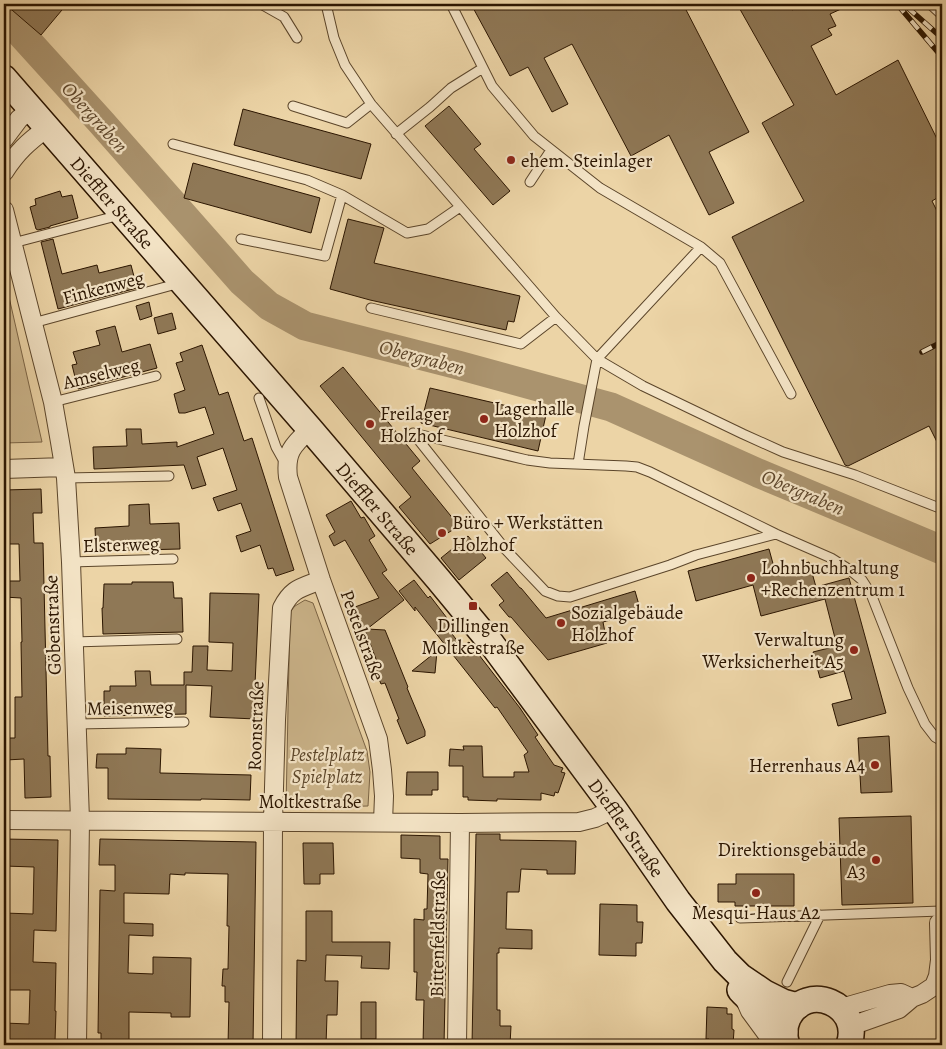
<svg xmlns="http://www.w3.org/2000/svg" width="946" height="1049" viewBox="0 0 946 1049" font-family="Alegreya,serif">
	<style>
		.green { fill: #cbb48a; stroke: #7b6445 }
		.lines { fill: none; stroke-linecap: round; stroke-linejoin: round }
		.river { stroke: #aa936e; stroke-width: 29 }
		.building { fill: #8f7856; stroke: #2b1500 }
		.lane-casing { stroke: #5b452a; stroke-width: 11 }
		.street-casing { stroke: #5b452a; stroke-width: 20 }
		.secondary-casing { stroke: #2b1500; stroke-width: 28 }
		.lane { stroke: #f3e3c5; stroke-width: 9 }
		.street { stroke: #f3e3c5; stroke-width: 18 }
		.secondary { stroke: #f3e3c5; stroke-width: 25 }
		.rail-casing { stroke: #2b1500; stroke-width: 5.5 }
		.rail { stroke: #f3e3c5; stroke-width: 4; stroke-dasharray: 11; stroke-linecap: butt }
		.poi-dot { fill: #8f2418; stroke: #f3e3c5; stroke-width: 2 }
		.labels { text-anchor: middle; stroke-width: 4.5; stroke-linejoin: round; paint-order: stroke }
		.poi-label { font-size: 19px; fill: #2b1500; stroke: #f3e3c5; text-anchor: start }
		.street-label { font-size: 19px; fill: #2b1500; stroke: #f3e3c5 }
		.park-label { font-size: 19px; font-style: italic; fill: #5b4529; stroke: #f3e3c5 }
		.water-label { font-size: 20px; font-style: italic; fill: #5e472c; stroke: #f3e3c5 }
	</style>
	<rect width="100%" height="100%" fill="#ecd4a6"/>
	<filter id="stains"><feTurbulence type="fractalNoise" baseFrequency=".004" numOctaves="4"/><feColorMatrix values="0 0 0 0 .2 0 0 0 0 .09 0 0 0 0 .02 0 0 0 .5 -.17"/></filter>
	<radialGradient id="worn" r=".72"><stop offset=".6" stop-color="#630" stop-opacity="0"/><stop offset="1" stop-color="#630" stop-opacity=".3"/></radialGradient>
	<path class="green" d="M4,275l38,167 -38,1z
		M305,600l8,3 54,148 3,21 -2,34 -82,2 4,-196 5,-6z"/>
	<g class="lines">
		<path class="river" d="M4,15l97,107 141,160 27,24 36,20 153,39 153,42 147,66 184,77"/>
	</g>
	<path class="building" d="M5,4h62l-26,31z
		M471,4h212l66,128 -40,20 25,51 -25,12 -40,-80 -38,21 -59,-112 -28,14 24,46 -16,8 -24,-45 -18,9z
		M737,4h52l3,6 12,-6h48l-22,10 6,12 -8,3 4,6 -21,11 25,49 62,-35 44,89v46l-10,6 10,20v231l-13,-26 -81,40 -3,-1 -113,-228 72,-36 -42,-78 32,-18z
		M449,106l32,38 -7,5 36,42 -17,14 -68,-79z
		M243,109l128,35 -10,35 -127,-34z
		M193,163l127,35 -9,35 -127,-35z
		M60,191l2,6 10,-2 6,23 -28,8v1l-12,3 -2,-1 -6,-22 6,-2 -1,-6z
		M348,219l36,9 -10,35 146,33 -6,26 -6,-1 -2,9 -136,-30 -40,-11z
		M53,239l9,35 35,-9 2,8 32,-8 6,23 -79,21 -17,-67z
		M149,302l3,14 -12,4 -4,-14z
		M172,313l4,16 -18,5 -4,-16z
		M115,326l7,26 28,-8 7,24 -79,21 -6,-24 5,-1 -4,-12 27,-7 -4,-14z
		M202,345l17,50 9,-3 16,49 8,-3 42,132 -18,6 -3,-8 -5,1 -8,-24 -19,7 -5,-16 15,-5 -10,-28 -23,8 -5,-13 24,-8 -14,-42 -26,9 9,28 -14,4 -8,-24 -90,4 -1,-22 34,-1 -1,-17h15l1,15 35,-2v5l37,-13 -9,-27 -20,6h-6l-5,-19 11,-4 -9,-27 7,-2 -3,-8z
		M343,367l77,94 -8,7 47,58 -29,18 -31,-37 12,-10 -91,-111z
		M430,388l116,27 -8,36 -117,-28z
		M41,489l1,24h-9l1,30h9l5,213h2l1,41 -26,1 -1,-39 -18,1v-8h-2v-14h11v-41h7l-1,-55h1l-1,-44 -17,-1v-16h16l-1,-37h-15v-54z
		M351,501l10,17 3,-1 11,19 -6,4 18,30 -5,3 22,27 -37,29 18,1 23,57 -1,1 18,43v5l-18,8 -10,-24 2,-1 -14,-36 -4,1 -6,-15 4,-2 -14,-37 -1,2 -9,-25 24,-9 -34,-58 -11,6 -5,-10 6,-4 -9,-17z
		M149,504l1,20 29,-1 1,26 -84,2 -1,-23 34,-2v-21z
		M468,536l18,22 -27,22 -18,-22z
		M769,549l6,22 34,-9 7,25 33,-9 37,135 -48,13 -6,-22 20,-5 -8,-28 -24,7 -7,-26 24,-6 -12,-47 -64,17 -8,-31 -57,16 -8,-30z
		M507,572l13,16h1l25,30 89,-27 6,21 -38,10 4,21 -59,17 -37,-43h-2l-10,-12 5,-4 -13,-16z
		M414,580l14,18 2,-2 20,26 -4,4 16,21 7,-5 51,66 18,27 -3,2 19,28 9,3 -2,4 4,1 -7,20 -3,-1 -1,4 -13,-3v7l-44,-1v2l-29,-1v-3h-5v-31h-14l1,-17 14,1 -1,-4h19l1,31h31v-5h15l-5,-17 4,-3 -31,-45 -2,1 -80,-101v4l-16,-20z
		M132,582h41l1,16h8l1,34 -80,2 -1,-26h1l1,-24h28z
		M210,593l49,1 -4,91h3l-2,34 -46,-2 2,-31 -26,-1v29l-82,2v-25h6v-5h26l-1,-15h15l1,14h33v-13h8l1,-26h15l-1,24 25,1 1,-28 -24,-1z
		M437,651l-2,22 -23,-2z
		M889,736l3,56 -31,1 -3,-55z
		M126,748l35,1 -1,24 91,2 -1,25 -49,-1v1l-93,-1v-31h-12l1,-14h29z
		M407,772h31v18h-6v5h-26z
		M911,816l2,87 -71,2 -3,-87z
		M476,834h24v6l76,1 -1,33h-28v-4l-26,-1 -2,23h-12l-1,37 26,1v19l-33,-1v5h-2v57h3v16h11l-1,19h-38z
		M401,835l39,1v23h8l-4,186h-21l1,-45h-8l1,-28h-3v-53l10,1v-11h3l1,-35 -8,-1v-14l-19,-1z
		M4,839l54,1 -2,91 -22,-1 -1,32 23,1 -1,48h1l-1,30 -34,-1v5h-17v-22l25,1 1,-34h-26v-77l29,1 1,-47 -30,-1z
		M100,839l156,3 -3,203h-25l1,-43h-4v-16h-3l1,-17h5l1,-43h-2l1,-52 -43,-1v2l-15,-1 -1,20 -45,-1v30l29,1v12l-24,-1 -1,38 25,1v-17l38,1 -1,59h-19v-4l-42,-1v33h-28v-12h-3l2,-143 15,1v-26h-16z
		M303,843h30l1,31h-14v10h-16z
		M736,874h58v32h-59v-4h-17v-18h18z
		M600,904l37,1v17h6l-1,21h-6v13l-37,-1z
		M306,911h26v31h58l-1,27 -28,-1 1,-12 -36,-1 -1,26h13l-1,34h-10l-1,30h-30l1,-85 9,1z
		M361,1002h15v37h-15z
		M707,1007l20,1v6h5v15l2,1 -1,15h-24v-6h-3z"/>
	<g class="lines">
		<g class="lane-casing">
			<path id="lane" d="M261,4l23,13 13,21
				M326,4l8,34 11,27 26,39 185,213 41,42 46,27 100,48 40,18 72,23 87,34
				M451,4l41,82 42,50 66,52 101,59 19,16 71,131
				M930,4l12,11
				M293,106l54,17 24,-19
				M396,134l34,-27 21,-19 32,-20
				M173,144l134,36 35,15 65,38 21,-4 32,-22
				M530,182l21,-32
				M241,239l84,17 17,-61
				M13,243l107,-28
				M371,308l150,36 35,-27
				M33,323l147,-40
				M259,398l17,49 9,16
				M53,402l103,-26
				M413,433l114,27 23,3 76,3 11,1 13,5 126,62 55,24 19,12 12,10 9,14 37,94 17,36 10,13 7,4
				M413,433l93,117 39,41 13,5 12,1 100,-32 26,-10 80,-21
				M578,464l6,-38 13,-67 104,-112
				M66,478l103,-2
				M71,562l102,-3
				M73,642l104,-3
				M77,724l107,-2
				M740,918l201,-7
				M787,982l33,-67"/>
		</g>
		<g class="street-casing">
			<path id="street" d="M4,139l15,-20 12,-10
				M4,172c13,-20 24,-30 43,-44
				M4,210l49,192 7,40 6,36 5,84 9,258 -3,225
				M310,429c-17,16 -25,23 -22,48l33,103 57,159 4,31 2,26 -1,26
				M4,469l60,-2
				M4,820l456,3 119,-1 16,-4 19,-9
				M746,1002l4,9 25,34
				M841,1008l49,-14 11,-1 11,5
				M851,1026l48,-17 13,-11 10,-4 12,-8 4,-10 2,-16 -1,-37
				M272,1045l1,-223 3,-102 6,-112c10,-20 19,-20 39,-28
				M457,1045l3,-222"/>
		</g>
		<g class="secondary-casing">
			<g id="secondary">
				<path id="s1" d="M4,78l306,351 128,150 53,64 123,166 64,92 47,60 15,15 25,17 18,9 15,4"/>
				<path d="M740,990c14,16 32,25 45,42"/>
				<path d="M787,1045c-3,-8 -3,-18 1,-27 18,-37 75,-14 61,27"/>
			</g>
		</g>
		<use href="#lane" class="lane"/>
		<use href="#street" class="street"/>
		<use href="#secondary" class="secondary"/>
		<g class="rail-casing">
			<path id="rail" d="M897,4l45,53
				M907,7l35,31
				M922,352l20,-10"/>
		</g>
		<use href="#rail" class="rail"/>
	</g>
	<g class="poi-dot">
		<circle cx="511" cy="160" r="5"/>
		<circle cx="484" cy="419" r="5"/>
		<circle cx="370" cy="424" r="5"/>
		<circle cx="442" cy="533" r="5"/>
		<circle cx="751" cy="578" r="5"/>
		<rect x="468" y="601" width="10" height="10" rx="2.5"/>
		<circle cx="561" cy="623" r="5"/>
		<circle cx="854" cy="650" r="5"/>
		<circle cx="875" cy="765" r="5"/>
		<circle cx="876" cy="860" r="5"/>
		<circle cx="756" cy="893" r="5"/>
	</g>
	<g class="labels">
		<g class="poi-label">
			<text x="521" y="167">ehem. Steinlager</text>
			<text x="494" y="415">Lagerhalle<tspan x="494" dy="22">Holzhof</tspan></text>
			<text x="380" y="420">Freilager<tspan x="380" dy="22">Holzhof</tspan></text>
			<text x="452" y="529">Büro + Werkstätten<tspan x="452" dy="22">Holzhof</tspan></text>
			<text x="761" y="574">Lohnbuchhaltung<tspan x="761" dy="22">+Rechenzentrum 1</tspan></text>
			<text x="571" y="619">Sozialgebäude<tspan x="571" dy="22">Holzhof</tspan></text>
			<text x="473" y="632" text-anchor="middle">Dillingen<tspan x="473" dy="22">Moltkestraße</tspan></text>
			<text x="844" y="646" text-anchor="end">Verwaltung<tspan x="844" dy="22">Werksicherheit A5</tspan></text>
			<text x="865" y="772" text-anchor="end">Herrenhaus A4</text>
			<text x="866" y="856" text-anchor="end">Direktionsgebäude<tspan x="866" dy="22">A3</tspan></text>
			<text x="756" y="919" text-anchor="middle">Mesqui-Haus A2</text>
		</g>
		<g class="street-label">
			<text dy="7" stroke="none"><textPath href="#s1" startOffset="165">Dieffler Straße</textPath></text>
			<text transform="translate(103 287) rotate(-15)" y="7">Finkenweg</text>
			<text transform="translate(101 373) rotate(-14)" y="7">Amselweg</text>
			<text dy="7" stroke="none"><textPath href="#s1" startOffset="570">Dieffler Straße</textPath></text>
			<text transform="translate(121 544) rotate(-2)" y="7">Elsterweg</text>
			<text transform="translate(52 625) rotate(-92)" y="7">Göbenstraße</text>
			<text transform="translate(363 635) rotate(70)" y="7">Pestelstraße</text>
			<text transform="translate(130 707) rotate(-1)" y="7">Meisenweg</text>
			<text transform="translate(255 726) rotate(-88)" y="7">Roonstraße</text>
			<text x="310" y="808">Moltkestraße</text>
			<text dy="7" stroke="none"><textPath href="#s1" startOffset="975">Dieffler Straße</textPath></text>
			<text transform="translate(437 934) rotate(-89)" y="7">Bittenfeldstraße</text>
		</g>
		<g class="park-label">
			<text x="327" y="761">Pestelplatz<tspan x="327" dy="22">Spielplatz</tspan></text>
		</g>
		<g class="water-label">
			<text transform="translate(95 117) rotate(48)" y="7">Obergraben</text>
			<text transform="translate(422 357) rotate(15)" y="7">Obergraben</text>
			<text transform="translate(803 492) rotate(23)" y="7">Obergraben</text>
		</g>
	</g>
	<rect width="946" height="1049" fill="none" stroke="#ecd4a6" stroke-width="20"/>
	<rect x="5" y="5" width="936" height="1039" fill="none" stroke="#2b1500" stroke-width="2.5"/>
	<rect x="10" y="10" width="926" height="1029" fill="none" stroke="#2b1500"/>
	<rect width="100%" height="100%" filter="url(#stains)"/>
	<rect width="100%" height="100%" fill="url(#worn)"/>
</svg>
